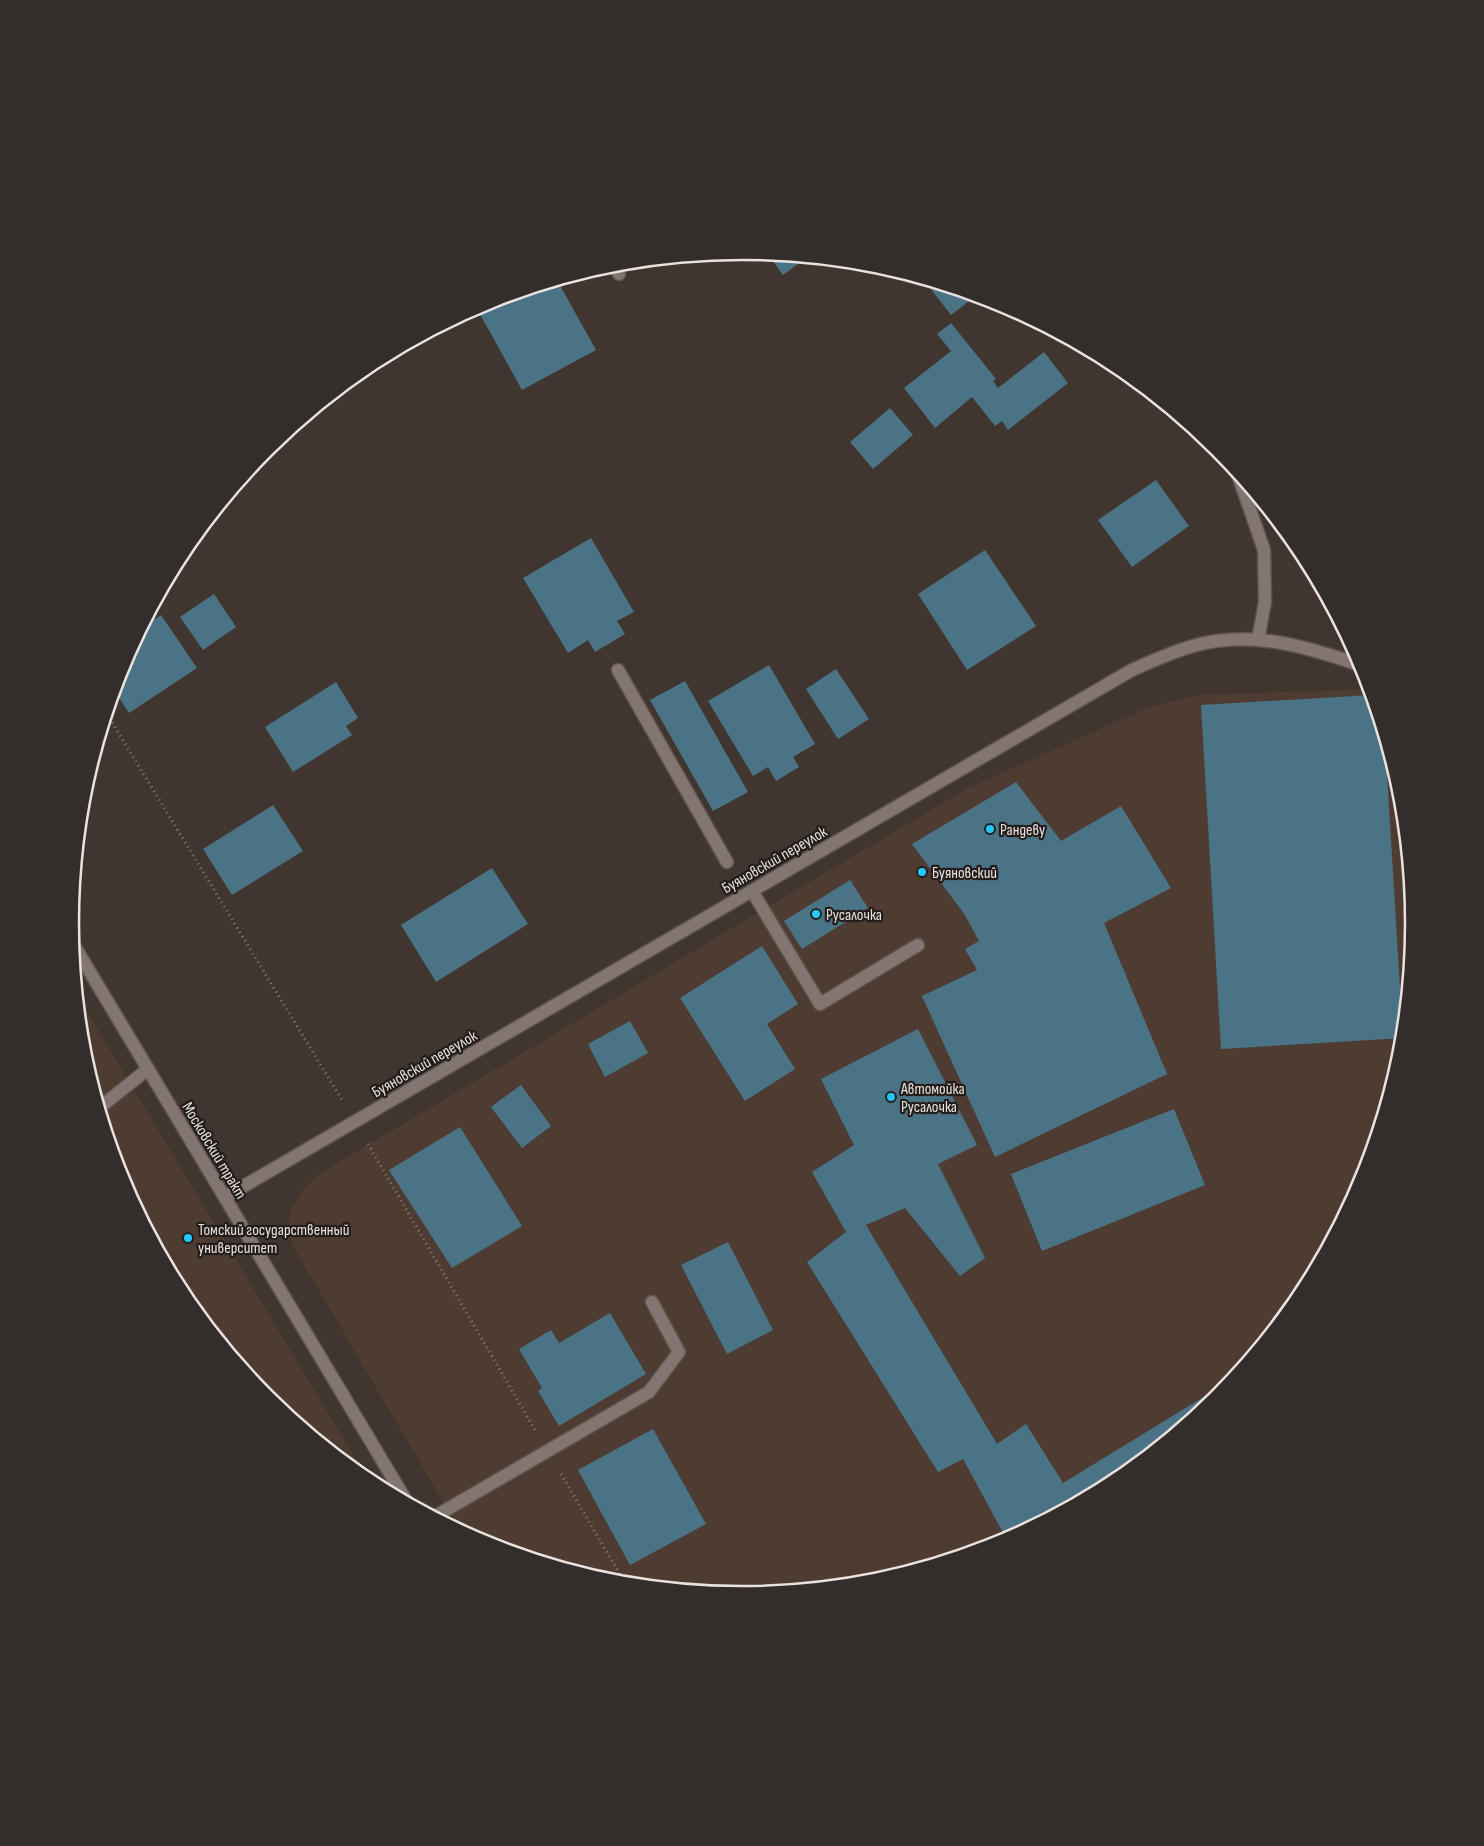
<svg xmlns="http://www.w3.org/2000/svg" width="1484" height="1846" viewBox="0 0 1484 1846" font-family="'Sofia Sans Condensed',sans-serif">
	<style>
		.built { fill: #4e3c33 }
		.building { fill: #4a7486 }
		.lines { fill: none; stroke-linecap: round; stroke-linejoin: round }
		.service-casing { stroke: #5e534f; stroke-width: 15 }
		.minor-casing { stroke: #5e534f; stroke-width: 15 }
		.secondary-casing { stroke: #5e534f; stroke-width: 15 }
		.path { stroke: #877d78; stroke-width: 3; stroke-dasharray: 1 4; stroke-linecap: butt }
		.service { stroke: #837670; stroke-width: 12 }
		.minor { stroke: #837670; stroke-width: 12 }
		.secondary { stroke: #837670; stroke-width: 12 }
		.poi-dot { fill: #23c9fe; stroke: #231d1b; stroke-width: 2 }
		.labels { text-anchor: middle; stroke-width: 4.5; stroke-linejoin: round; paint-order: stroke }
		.poi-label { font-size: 16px; fill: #eae2df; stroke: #231d1b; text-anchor: start }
		.street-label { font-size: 16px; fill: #eae2df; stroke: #231d1b }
		.rim { fill: none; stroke: #eae2df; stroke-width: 2.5 }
	</style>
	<rect width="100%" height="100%" fill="#40352f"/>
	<path class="built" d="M1370,689l31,103 13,131 -13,131 -38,126 -62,117 -84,101 -102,84 -116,62 -126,38 -131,13 -131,-13 -126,-38 -25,-13 -168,-287 -3,-22 3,-15 10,-16 14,-15 650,-387 183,-82 50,-12z
		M77,995l293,488 -103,-85 -84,-102 -62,-116 -38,-126z"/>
	<path class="building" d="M767,253l19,2 21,2 -24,18z
		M923,279l54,16 -26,20z
		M557,280l39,70 -74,40 -46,-83 9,-5z
		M951,323l45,56 -3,2 5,7 46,-36 24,31 -60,47 -6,-9 -7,5 -23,-29 -37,31 -31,-40 47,-37 -14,-17z
		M890,408l23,27 -40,34 -23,-27z
		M1156,480l33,46 -57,41 -34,-47z
		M591,538l43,74 -17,9 8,13 -30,18 -7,-12 -20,13 -45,-75z
		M985,550l51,76 -69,44 -49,-76z
		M214,594l22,33 -33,23 -23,-33z
		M161,615l36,53 -68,45 -15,-23 7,-24 20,-38z
		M769,665l46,79 -22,13 6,10 -23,14 -8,-14 -15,9 -45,-75z
		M836,669l33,50 -31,20 -32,-50z
		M685,681l63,111 -35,19 -63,-111z
		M336,682l22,36 -12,8 6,9 -59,37 -28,-45z
		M1372,695l13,45 18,298 -182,11 -20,-344z
		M1016,782l45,59 60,-35 50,82 -67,35 63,151 -172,83 -73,-161 55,-26 -12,-21 14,-8 -14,-26 -53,-71z
		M273,805l30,46 -71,44 -29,-46z
		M492,868l36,56 -92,58 -35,-57z
		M850,880l18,28 -66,41 -18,-28z
		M762,946l36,58 -31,20 28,45 -50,32 -65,-103z
		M630,1021l18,32 -43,24 -17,-33z
		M918,1029l59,116 -39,19 47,94 -25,18 -55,-68 -39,17 131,219 29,-20 37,59 170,-104 -16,19 -102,84 -108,58 -44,-81 -25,13 -131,-210 39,-30 -34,-60 42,-27 -33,-66z
		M521,1085l30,41 -29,22 -31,-41z
		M1174,1109l31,76 -163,66 -31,-77z
		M460,1127l62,99 -70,42 -63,-98z
		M728,1242l45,88 -46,24 -46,-89z
		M610,1313l36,61 -87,52 -21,-35 4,-3 -23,-39 32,-19 8,13z
		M653,1429l53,95 -76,41 -52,-95z"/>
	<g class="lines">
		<g class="service-casing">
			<path id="service" d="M752,891l68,113 98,-59
				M99,1108l49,-39
				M434,1517l215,-125 30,-40 -27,-50"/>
		</g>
		<g class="minor-casing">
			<path id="minor" d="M614,264l5,10
				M1237,472l27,78 1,52 -7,38
				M618,670l109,192
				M225,1197l907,-527c20,-9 40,-18 61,-24 58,-17 115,1 170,20"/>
		</g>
		<g class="secondary-casing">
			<path id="secondary" d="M72,942l335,560"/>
		</g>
		<path class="path" d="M107,714l235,386
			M82,1049l5,-4
			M368,1144l167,286
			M561,1474l64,109"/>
		<use href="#service" class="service"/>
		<use href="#minor" class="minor"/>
		<use href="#secondary" class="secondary"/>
	</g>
	<g class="poi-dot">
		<circle cx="990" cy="829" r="5"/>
		<circle cx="922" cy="872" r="5"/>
		<circle cx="816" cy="914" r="5"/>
		<circle cx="891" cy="1097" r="5"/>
		<circle cx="188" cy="1238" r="5"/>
	</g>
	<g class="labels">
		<g class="poi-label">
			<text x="1000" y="835">Рандеву</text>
			<text x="932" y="878">Буяновский</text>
			<text x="826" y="920">Русалочка</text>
			<text x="901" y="1094">Автомойка<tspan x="901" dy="18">Русалочка</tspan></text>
			<text x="198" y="1235">Томский государственный<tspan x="198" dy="18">университет</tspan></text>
		</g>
		<g class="street-label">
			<text transform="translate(774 859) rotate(-30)" y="6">Буяновский переулок</text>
			<text transform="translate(424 1063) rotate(-30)" y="6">Буяновский переулок</text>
			<text transform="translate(215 1150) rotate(59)" y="6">Московский тракт</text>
		</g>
	</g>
	<path d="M0 0H1484V1846H0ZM79 923a663 663 0 1 1 1326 0a663 663 0 1 1-1326 0Z" fill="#332d2b" fill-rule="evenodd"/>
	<path class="rim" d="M79 923a663 663 0 1 1 1326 0a663 663 0 1 1-1326 0Z"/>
</svg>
